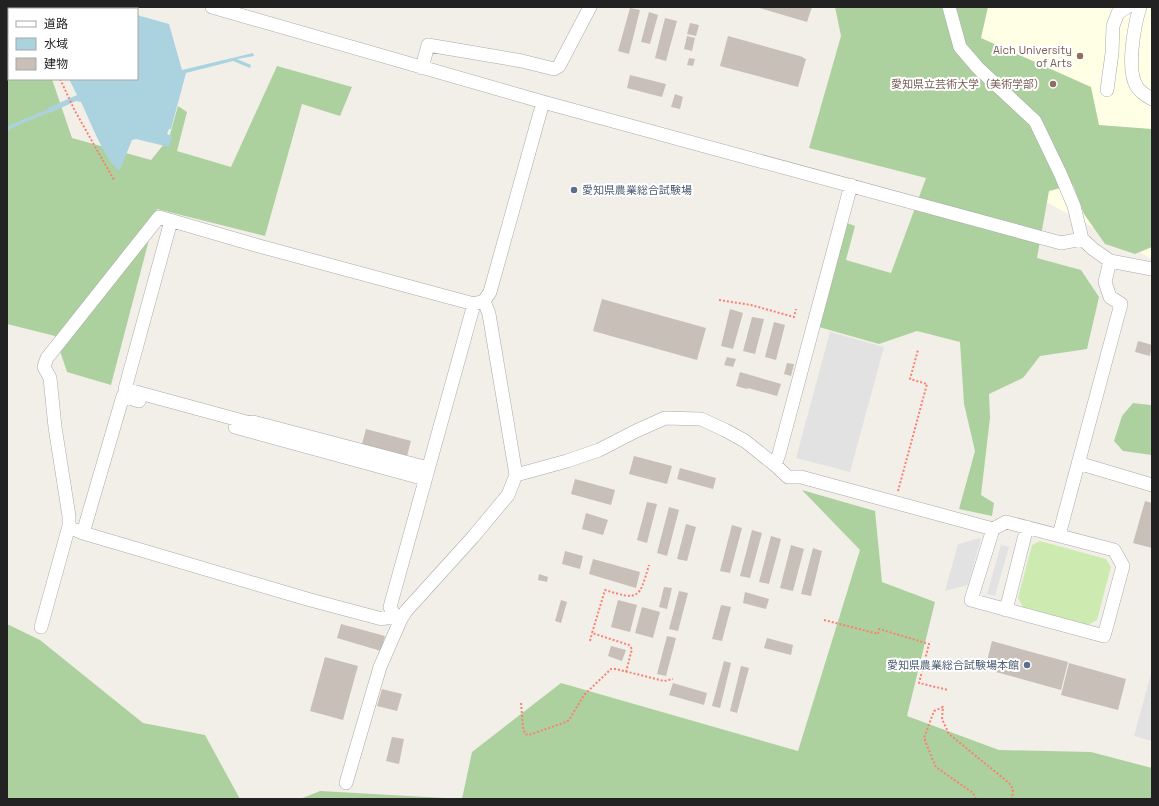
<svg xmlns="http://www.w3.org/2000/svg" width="1159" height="806" viewBox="0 0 1159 806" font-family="'Space Grotesk','Noto Sans JP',sans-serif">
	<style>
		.education { fill: #ffffe5 }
		.grass { fill: #cdebb0 }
		.forest { fill: #add19e }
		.parking { fill: #e2e2e2 }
		.water { fill: #aad3df }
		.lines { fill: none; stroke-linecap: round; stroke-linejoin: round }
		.stream { stroke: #aad3df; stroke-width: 3.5 }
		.building { fill: #c7bfb8 }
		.minor-casing { stroke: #a9a9a9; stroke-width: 14 }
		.path { stroke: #fa8072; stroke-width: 2; stroke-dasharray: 2 2; stroke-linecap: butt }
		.minor { stroke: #fff; stroke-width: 13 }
		.education-dot { fill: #8d6e63; stroke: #fff; stroke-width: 1.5 }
		.service-dot { fill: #5c6f8a; stroke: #fff; stroke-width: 1.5 }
		.labels { text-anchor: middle; stroke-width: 4; stroke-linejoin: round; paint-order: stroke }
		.education-label { font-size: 11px; fill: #785e54; stroke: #fff; text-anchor: end }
		.service-label { font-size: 11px; fill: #4e5e75; stroke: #fff; text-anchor: start }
	</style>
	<rect width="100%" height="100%" fill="#f2efe9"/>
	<path class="education" d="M939,7h213v252l-182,-98z"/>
	<path class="grass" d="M1040,541l66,18 5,8 -14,53 -9,5 -65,-18 -5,-9 14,-53z"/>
	<path class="forest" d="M7,7h20l1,2h-19v70h43l20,59 79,22 18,-22 9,-32 9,6 -10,39 54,16 46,-101 75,21 -12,29 -38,-12 -37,132 -108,-27 -46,176 -44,-13 -12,-36 -48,-12z
		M835,7h153l-7,31 110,49 8,38 53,4v118l-17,7 -30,-10 -21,-30 -11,-29 -24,6 -12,67 44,12 18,27 -12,52 -47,7 -17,22 -34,16 1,24 -9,77 13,8 -2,13 -33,-7 16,-58 -11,-47 -4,-62 -43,-11 -38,13 -60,-17 28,-104 8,3 -9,34 45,13 35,-95 -117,-30 32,-112z
		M1133,403l17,2 2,1v49l-29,-4 -9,-10 8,-25z
		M802,490l73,21 7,71 53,20 -28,114 92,34 92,2 61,16v31h-852l20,-8 142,8 10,-47 89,-69 237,68 62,-201z
		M7,624l33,16 103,83 62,12 35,64h-233z"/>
	<path class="parking" d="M830,332l54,15 -34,125 -54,-14z
		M981,538l-13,47 -23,6 13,-47z
		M1001,545l8,2 -14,49 -8,-2z
		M1152,670v71l-18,-5z"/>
	<path class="water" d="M137,15l32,9 13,46 71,-17 1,3 -17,3 14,6 -1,3 -17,-7 -47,12 -15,56h-2l-2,5 5,2 -3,11 -33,-8 -4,1 -11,27 -2,3c-11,-3 -32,-56 -38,-68l-5,-1 -26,12 -2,-5 29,-13 -8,-16h68z"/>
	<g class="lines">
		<path class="stream" d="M7,130l5,-4 41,-17"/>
	</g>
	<path class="building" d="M756,7h56l-5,15z
		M630,8l10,2 -11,44 -11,-3z
		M649,12l9,3 -8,29 -9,-2z
		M665,18l12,3 -11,40 -11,-3z
		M690,23l9,2 -3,11 -9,-2z
		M687,36l8,2 -3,13 -8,-2z
		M728,36l75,21v1l3,1 -8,28 -78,-21z
		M689,58l6,1 -2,7 -6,-1z
		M630,75l36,9 -4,13 -35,-9z
		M675,94l8,3 -3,12 -9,-2z
		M602,299l104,29 -9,32 -104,-29z
		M730,309l13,4 -10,36 -12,-3z
		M752,317l12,2 -9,35 -12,-3z
		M774,322l11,3 -9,35 -11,-3z
		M1138,341l14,4 -2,11 -15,-4z
		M727,357l9,2 -3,8 -9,-2z
		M787,363l7,1 -3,12 -7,-2z
		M740,372l41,12 -4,12 -29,-8 -1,1 -11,-3z
		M366,429l45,12 -4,15 -45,-12z
		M634,456l38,10 -5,18 -38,-10z
		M680,468l36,10 -3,11 -36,-10z
		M575,479l40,11 -4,15 -40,-11z
		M1145,501l7,2v45l-19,-5z
		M647,502l10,2 -10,39 -10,-3z
		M669,507l10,3 -12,46 -10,-3z
		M586,513l22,7 -5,15 -21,-6z
		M686,524l10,3 -9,34 -10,-2z
		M732,525l10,3 -12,45 -10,-2z
		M752,530l10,3 -12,45 -10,-2z
		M771,536l10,3 -12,45 -10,-2z
		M791,545l13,4 -11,42 -13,-3z
		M813,548l9,3 -11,45 -10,-2z
		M565,551l18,5 -3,13 -18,-5z
		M593,559l47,13 -4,16 -47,-14z
		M539,574l9,3 -1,5 -9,-2z
		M664,587l8,1 -5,21 -8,-2z
		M679,591l9,2 -10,38 -9,-2z
		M745,592l24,7 -3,10 -23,-6z
		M561,600l6,2 -6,21 -6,-2z
		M618,600l19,5 -7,27 -19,-5z
		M721,605l10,2 -9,34 -10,-2z
		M642,607l18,5 -7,26 -18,-5z
		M341,624l44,12 -4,15 -44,-13z
		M667,636l9,2 -10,38 -9,-2z
		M767,638l26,7 -2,10 -27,-7z
		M992,641l76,21 -7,28 -76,-21z
		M611,646l15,4 -4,11 -14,-5z
		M325,657l33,9 -15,54 -33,-9z
		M724,661l7,2 -11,45 -8,-2z
		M1069,663l57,16 -8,31 -57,-15z
		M741,666l8,2 -12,45 -7,-2z
		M673,683l34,10 -3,12 -35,-10z
		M382,689l20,5 -5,17 -20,-5z
		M392,737l12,2 -5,25 -13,-3z"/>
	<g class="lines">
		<g class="minor-casing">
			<path id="minor" d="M212,7l331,95 518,141 21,-4 11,10 17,12 42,8
				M949,7l11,40 18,21 57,53 25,52 14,33 8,33
				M1140,7c-6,19 -14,64 -3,80 4,6 10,9 15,12
				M422,68l6,-23 94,16 32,8 5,-3 31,-59
				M1107,90l5,-37 1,-27 5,-13 9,-6
				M171,221l-46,168 125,34 3,-1 175,46
				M235,427l190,52
				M1078,463l74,22
				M775,465l4,-11 72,-269
				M516,475l51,-14 32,-11 37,-19 29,-13 36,1 24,11 20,11 30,24 13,12h13l192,52 13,-7 108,28 9,16 -19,70 -133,-36 22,-71
				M76,530l7,3 224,66 75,20 13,-3 6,3
				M83,533l40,-137 16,5
				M1059,535l62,-231 -11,-7 -5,-15 5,-21
				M1006,610l21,-83
				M395,616l-5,-9 84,-303
				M41,627l28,-101v-10l-14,-89 -5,-49 -6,-11 3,-9 12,-15 100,-126 100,29 215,58 10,-3 6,-9 53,-190
				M346,783l34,-116 21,-48 5,-8 67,-74 35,-42 8,-20 -27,-161 -5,-13"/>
		</g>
		<path class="path" d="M26,9l1,-2
			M7,72l2,-1
			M60,79l15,32 39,69
			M719,300l32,5 43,12 2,-8
			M898,491l29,-107 -17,-5 8,-29
			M824,620l54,14 1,-5 50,15 -10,39 29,7
			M590,641l2,-8
			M626,672l6,-23 -3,-4 -37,-12 13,-43c35,11 34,8 44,-25
			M521,703l2,25 2,6 4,1 37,-13 3,-2 15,-25 27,-26h5l48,12 9,-2
			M976,799l-3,-6 -37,-26 -2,-4 -10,-25 10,-27 9,-4 -1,12 7,15 60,49 4,6 -1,10"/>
		<use href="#minor" class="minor"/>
	</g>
	<g class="education-dot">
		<circle cx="1080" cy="56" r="4"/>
		<circle cx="1053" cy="84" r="4"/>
	</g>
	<g class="service-dot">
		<circle cx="574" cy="190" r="4"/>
		<circle cx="1027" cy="665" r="4"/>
	</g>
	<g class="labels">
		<g class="education-label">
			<text x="1072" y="54">Aich University<tspan x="1072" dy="13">of Arts</tspan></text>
			<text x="1045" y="88">愛知県立芸術大学（美術学部）</text>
		</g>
		<g class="service-label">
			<text x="582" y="194">愛知県農業総合試験場</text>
			<text x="1019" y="669" text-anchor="end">愛知県農業総合試験場本館</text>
		</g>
	</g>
	<rect width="1159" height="806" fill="none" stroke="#222222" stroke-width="16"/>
	<rect x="8" y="8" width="130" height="72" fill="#ffffff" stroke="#a7a7a7"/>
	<rect x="16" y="21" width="20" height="6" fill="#ffffff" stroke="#a7a7a7"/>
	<text x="44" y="28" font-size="12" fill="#222222">道路</text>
	<rect x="16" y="38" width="20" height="12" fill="#aad3df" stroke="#a7a7a7"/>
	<text x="44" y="48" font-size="12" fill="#222222">水域</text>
	<rect x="16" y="58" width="20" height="12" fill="#c7bfb8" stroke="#a7a7a7"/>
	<text x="44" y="68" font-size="12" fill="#222222">建物</text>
</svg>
